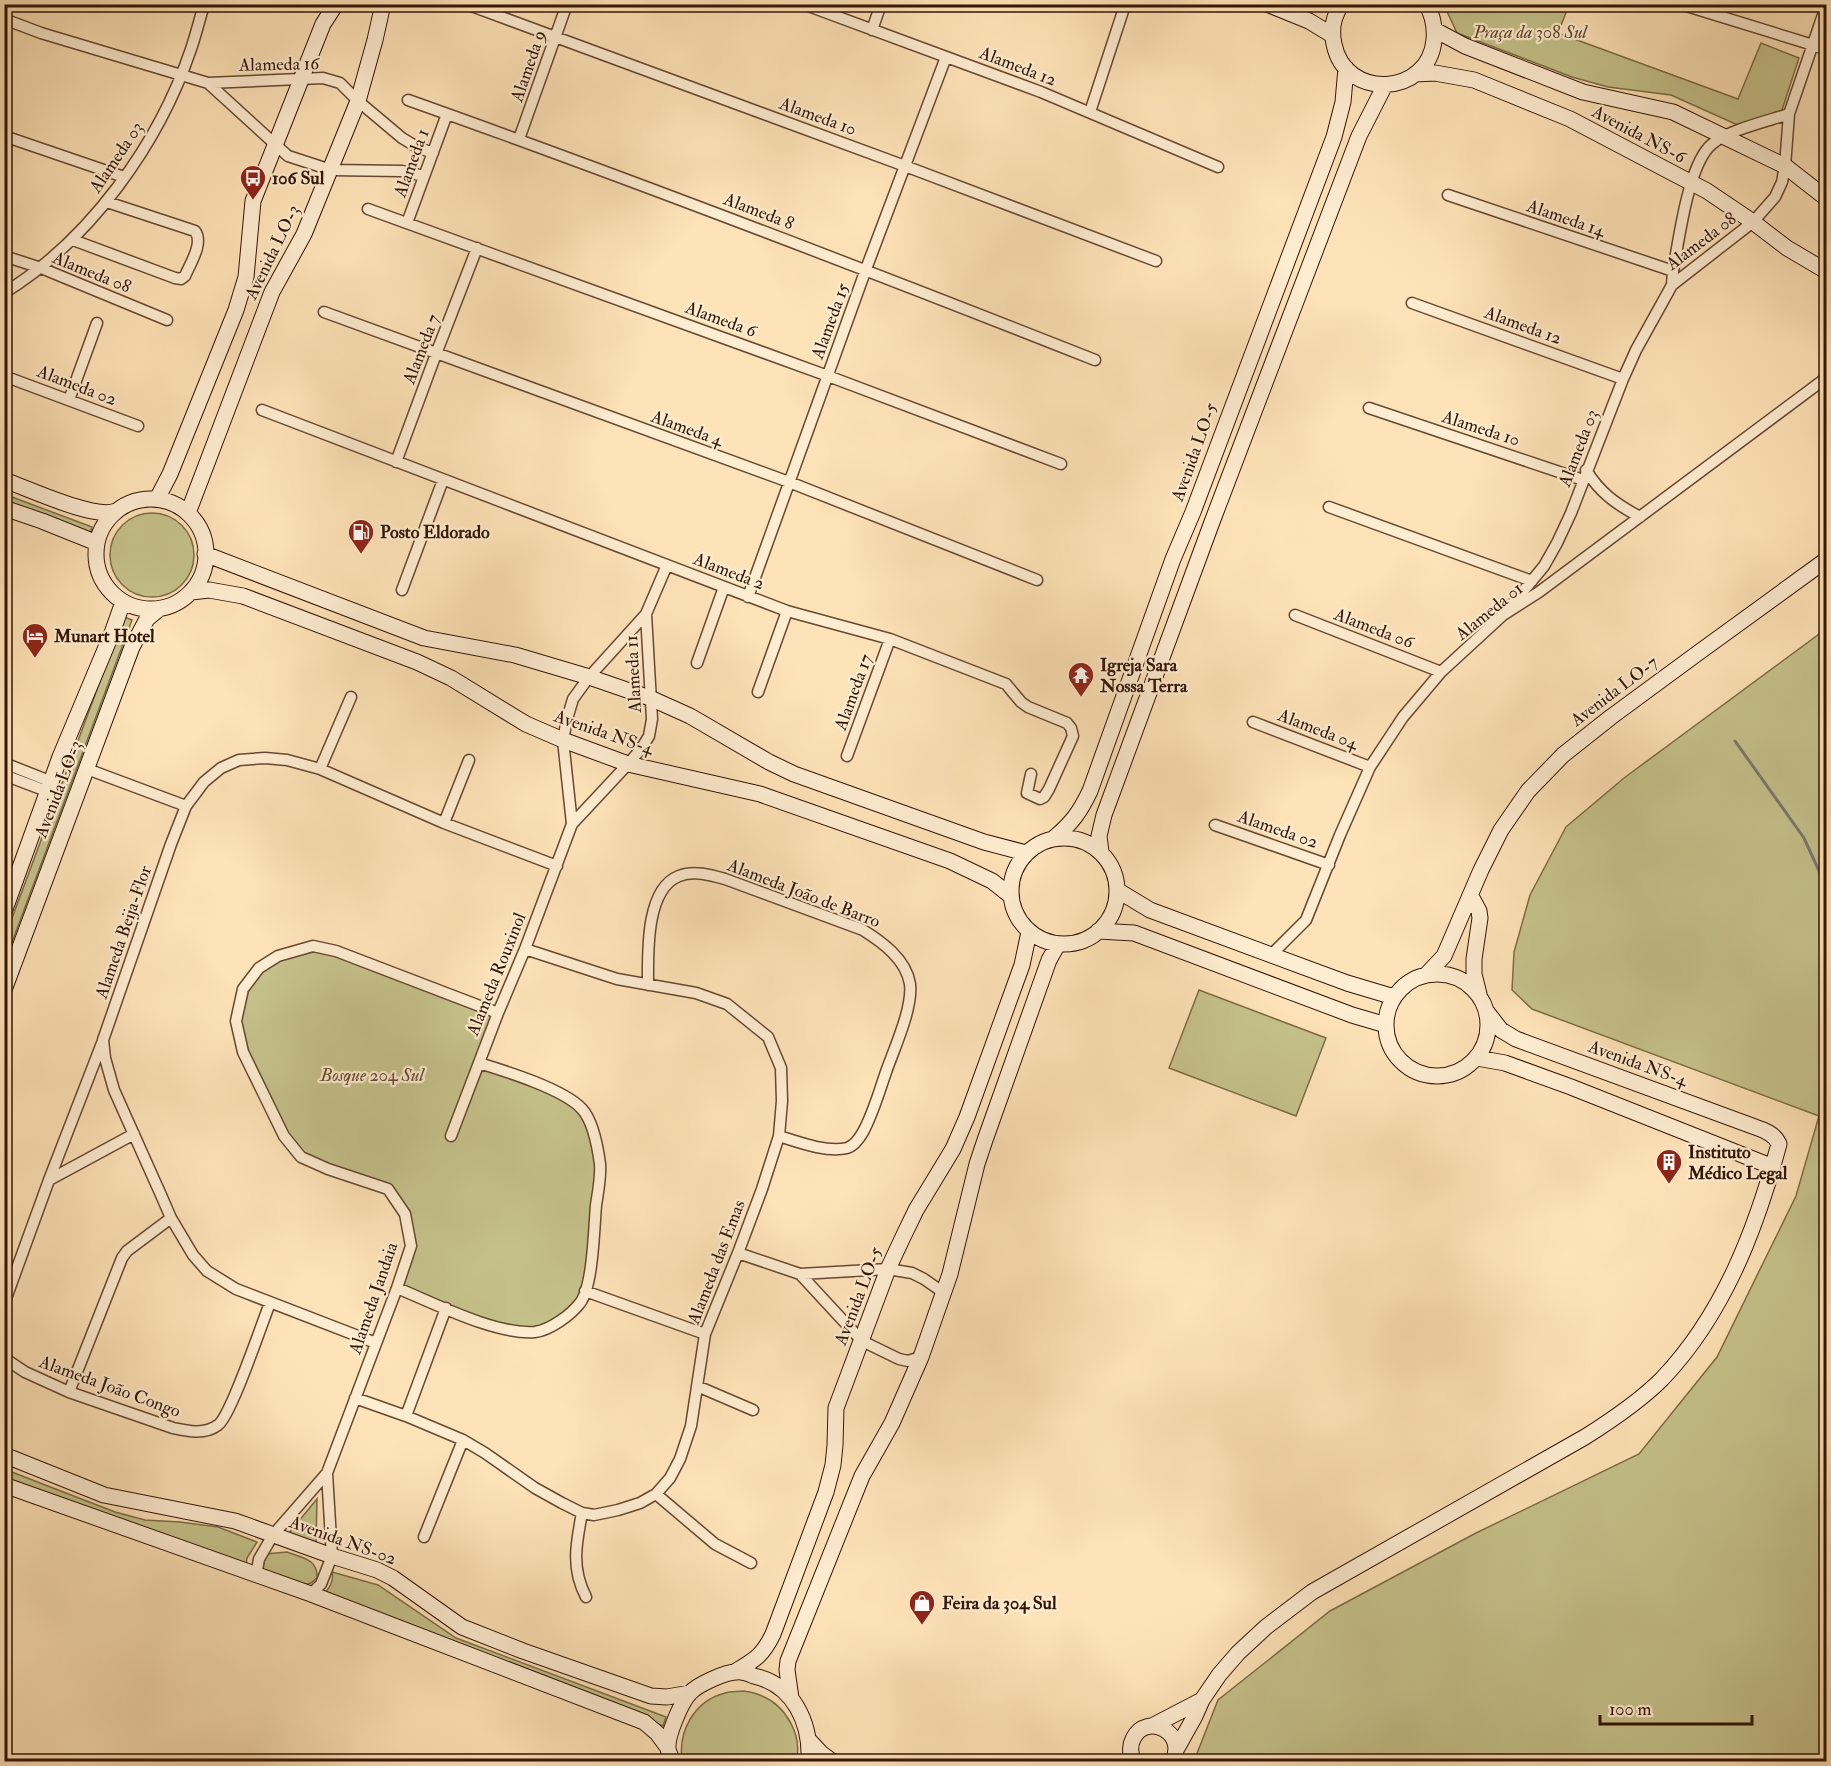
<svg xmlns="http://www.w3.org/2000/svg" width="1831" height="1766" viewBox="0 0 1831 1766" font-family="'IM FELL Double Pica',serif">
	<style>
		.green { fill: #c6c28b; stroke: #7c6c48; stroke-width: 1.5 }
		.lines { fill: none; stroke-linecap: round; stroke-linejoin: round }
		.stream { stroke: #797973; stroke-width: 3 }
		.street-casing { stroke: #664832; stroke-width: 13 }
		.secondary-casing { stroke: #331506; stroke-width: 17 }
		.street { stroke: #ffedd1; stroke-width: 10 }
		.secondary { stroke: #ffedd1; stroke-width: 15 }
		.labels { text-anchor: middle; stroke-width: 4.5; stroke-linejoin: round; paint-order: stroke }
		.park-label { font-size: 18px; font-style: italic; fill: #5f492e; stroke: #ffedd1 }
		.street-label { font-size: 18px; fill: #331506; stroke: #ffedd1 }
		.poi-label { font-size: 18px; font-weight: bold; fill: #331506; stroke: #ffedd1; text-anchor: start }
	</style>
	<rect width="100%" height="100%" fill="#ffe3b8"/>
	<filter id="stains"><feTurbulence type="fractalNoise" baseFrequency=".00333" numOctaves="4"/><feColorMatrix values="0 0 0 0 .2 0 0 0 0 .09 0 0 0 0 .02 0 0 0 .5 -.17"/></filter>
	<radialGradient id="worn" r=".72"><stop offset=".6" stop-color="#630" stop-opacity="0"/><stop offset="1" stop-color="#630" stop-opacity=".3"/></radialGradient>
	<path class="green" d="M1444,5h125l-11,28 180,66 23,-56 38,15 -19,58 -38,11 -71,-32 -63,-8 -36,-10 -115,-44z
		M4,494l88,33 -2,7 -85,-31z
		M110 555a42 42 0 1 1 84 0a42 42 0 1 1-84 0Z
		M124,617l8,3 -127,341v-24z
		M1826,629v1132h-632l24,-61 112,-89 146,-78 163,-79 78,-97 79,-161 23,-80 -287,-107 -20,-19 2,-38 16,-57 36,-68 58,-49z
		M313,946l185,67 -19,50 33,10 70,36 18,58 -19,135 -44,30 -29,-2 -111,-42 14,-42 -6,-32 -18,-25 -86,-32 -17,-21 -48,-115 7,-32 16,-21z
		M1199,990l127,48 -30,78 -127,-48z
		M4,1469l111,43 30,8 35,2 38,5 39,15 -10,16 -1,9 -241,-88z
		M317,1499l-1,46 -28,-11z
		M287,1552c16,6 31,7 30,26l-6,5 -8,2 -40,-14 -4,-6 6,-11z
		M332,1572l46,13 78,53 210,79 -3,9 -339,-132c6,-7 10,-13 8,-22z
		M744,1691c6,1 13,2 18,5 24,10 41,40 34,65h-114c-4,-30 12,-60 43,-68 6,-2 13,-1 19,-2z"/>
	<g class="lines">
		<path class="stream" d="M1735,741l69,97 22,48"/>
		<g class="street-casing">
			<path id="street" d="M466,4l439,162 251,95
				M803,4l238,88 177,75
				M1680,4l146,45
				M4,19l37,14 167,50 115,-5 17,5 18,18 44,37 15,9 16,6
				M872,30l9,-26
				M208,83l80,73 43,14 71,1 22,5
				M408,100c231,82 459,170 687,260
				M1090,112l34,-104
				M4,136l120,41
				M519,139l48,-135
				M1448,195l225,76
				M368,209l460,167 233,88
				M407,223l40,-109
				M73,240l102,38 6,1 4,-3c5,-12 19,-33 10,-45l-88,-29
				M4,256l37,12 126,52
				M1672,285l81,-63 22,-25 7,-15 3,-16 4,-52 37,-108
				M4,293c86,-53 155,-149 187,-244 5,-15 9,-30 13,-45
				M1412,303l211,76
				M324,312l465,170 248,98
				M4,376l134,50
				M69,400l28,-77
				M1369,408l214,72
				M262,410l525,201 103,28 116,45 15,18 7,5 39,16 4,5 2,8 -24,53 -5,8 -4,2 -13,-6 4,-19
				M396,462l40,-108 41,-106
				M1586,470c14,23 30,34 54,47
				M1329,507l203,74
				M402,590l41,-110
				M748,597l118,-328 80,-212
				M1511,606l33,-40 13,-23 14,-30 52,-134 13,-29 36,-65 1,-14c6,-31 15,-107 39,-127 16,-14 56,-23 77,-30
				M1295,615l146,57
				M697,663l27,-76
				M758,692l29,-81
				M1253,722l117,45
				M847,756l43,-117
				M4,763l48,19
				M87,769l99,37
				M320,769l31,-72
				M4,775l45,17
				M444,823l25,-63
				M572,824l-9,-84 4,-21 6,-20 16,-22 57,-63 21,-49
				M1215,825l114,40
				M1271,955l35,-35 34,-85 30,-68 33,-50 38,-45 62,-57 36,-23 287,-214
				M648,985c0,-30 -3,-96 31,-109 15,-6 32,-1 46,3l138,51c19,12 43,29 47,54 3,24 -16,65 -24,88 -7,20 -13,42 -23,60 -4,7 -9,14 -16,16 -20,5 -49,-6 -68,-12
				M451,1136l47,-123 27,-64 47,-125 56,-60 13,-15 8,-13 3,-17 -6,-105
				M49,1180l85,-46
				M738,1253l62,21 88,-5 24,4 12,6 20,14
				M800,1274l62,67 37,18 9,2 13,-4
				M397,1288c37,15 98,47 138,44 15,-2 36,-17 45,-29 13,-16 14,-75 16,-98 2,-13 5,-27 4,-41 -2,-15 -7,-43 -18,-55 -18,-20 -77,-38 -103,-46
				M585,1291l120,43
				M4,1304l45,-124 53,-137
				M376,1343l-140,-54 -29,-18 -14,-16 -22,-37 -10,-23 -47,-105 -9,-32 -2,-18 68,-196 15,-38 18,-24 17,-14 18,-8 26,-2 22,2 33,9 124,54 113,43
				M4,1358l21,14 44,20 104,36c14,3 32,7 45,-3 13,-9 44,-102 52,-122
				M697,1386l56,24
				M69,1392l53,-134 5,-7 44,-33
				M355,1398l51,18 57,24 22,13 50,35 27,15 20,10 12,2 24,-5 22,-7 16,-9 14,-16 10,-19 11,-33 14,-92 33,-81 24,-64 17,-53 3,-35 -1,-33 -13,-31 -41,-33 -31,-11 -79,-14 -92,-30
				M406,1416l40,-108
				M656,1494l59,50 36,19
				M582,1513c-6,31 -11,55 4,84
				M424,1537l39,-97
				M256,1576l3,-17 14,-24 54,-62 70,-185 14,-42 -6,-32 -17,-25 -60,-20 -27,-12 -17,-21 -41,-84 -7,-31 7,-32 16,-21 19,-12 35,-10 23,5 162,62
				M311,1594l10,-10 11,-28 -5,-83"/>
		</g>
		<g class="secondary-casing">
			<path id="secondary" d="M1267,4l42,17 23,14
				M1342,4c-9,12 -11,26 -8,40 11,57 95,52 100,-4 1,-13 -1,-25 -8,-36
				M1435,30l30,16 118,46 90,20 112,54 41,32
				M1415,74l20,-1 39,7 96,39 137,72 46,31 34,26 39,23
				M4,480c23,8 91,40 112,31
				M157,499l13,-25 66,-164 10,-33 7,-76 70,-177 13,-20
				M96 554a55 55 0 1 1 110 0a55 55 0 1 1-110 0Z
				M4,508l38,13 55,22
				M188,513l84,-221 32,-58 54,-133 17,-61 8,-36
				M205,554l219,84 91,17 74,22 61,21 40,18 79,46 25,12 190,68 42,11
				M191,592l18,-2 34,6 174,66 34,16 75,46 37,16 65,24 132,30 190,67 42,20 19,15
				M1054,838c18,-15 26,-26 36,-47l83,-232 20,-47 141,-375 9,-35 3,-34
				M1011 891a53 53 0 1 1 106 0a53 53 0 1 1-106 0Z
				M1101,852l-2,-16 5,-21 108,-293 147,-386 26,-51
				M1117,890l33,20 197,73 47,14
				M1471,896l8,15 1,7 -6,41v15l5,20
				M4,912l56,-155 52,-124 11,-31
				M1098,931l36,2 218,82 34,10
				M1386 1025a51 51 0 1 1 102 0a51 51 0 1 1-102 0Z
				M1426,975l18,-19 37,-86 20,-40 27,-39 35,-36 48,-38 87,-64 128,-93
				M4,990l128,-343 15,-28 12,-10
				M1477,1058l28,5 66,24 202,80
				M4,1455l100,40 131,26 97,35 45,14 16,8 69,49 61,24 128,45 16,1 23,-4
				M4,1485l307,109 333,128 13,11 11,15
				M736,1671c19,-11 27,-16 37,-37l53,-142 7,-27 2,-20 1,-37 52,-139 15,-32 13,-27 37,-61 14,-32 55,-152 7,-33
				M791,1698l-4,-28 1,-9 74,-185 30,-53 29,-66 29,-83 27,-110 8,-24 64,-180 9,-16
				M1152,1726l50,-26
				M809,1740l12,13 12,9
				M1176,1750l19,-34 7,-16 17,-25 19,-22 28,-26 46,-35 273,-155c27,-17 54,-35 77,-58 62,-65 94,-150 117,-235 -4,-10 -15,-14 -24,-17l-239,-88 -15,-9 -14,-18
				M673,1762c-1,-4 -5,-10 -5,-14 -1,-12 13,-46 22,-55 7,-8 35,-21 46,-21 6,-1 13,2 18,4 40,9 57,47 55,86
				M1134,1762c-4,-8 -5,-15 -1,-23 13,-28 56,-6 39,23"/>
		</g>
		<use href="#street" class="street"/>
		<use href="#secondary" class="secondary"/>
	</g>
	<defs>
		<g id="bus-pin" transform="scale(1.35)"><path d="M0 17L-7.5 6A9.5 9.5 0 1 1 7.5 6Z" fill="#8f2418" stroke="#ffedd1"/><path d="M-5-6H5V4H4V6H2V4H-2V6H-4V4H-5ZM-3.5-4V0h7V-4ZM-3.5 1.2v1.5H-2V1.2ZM2 1.2v1.5H3.5V1.2Z" fill="#fff"/></g>
		<g id="fuel-pin" transform="scale(1.35)"><path d="M0 17L-7.5 6A9.5 9.5 0 1 1 7.5 6Z" fill="#8f2418" stroke="#ffedd1"/><path d="M-5.5-6h7V0h2V4h1.3V-2.5L3-4.5l.8-.8L6-3V5H2.5V1h-1V6h-7ZM-4.2-4.7v3.2H.2V-4.7Z" fill="#fff"/></g>
		<g id="hotel-pin" transform="scale(1.35)"><path d="M0 17L-7.5 6A9.5 9.5 0 1 1 7.5 6Z" fill="#8f2418" stroke="#ffedd1"/><path d="M-6-4.5h1.5V1H6V5H4.5V3h-9V5H-6ZM-4 0a1.8 1.8 0 1 1 3.6 0ZM.5 0V-2.5h3Q6-2.5 6 0Z" fill="#fff"/></g>
		<g id="temple-pin" transform="scale(1.35)"><path d="M0 17L-7.5 6A9.5 9.5 0 1 1 7.5 6Z" fill="#8f2418" stroke="#ffedd1"/><path d="M0-6L5-2H3V0L6.5 2.5H4V6H1.5V3h-3V6H-4V2.5H-6.5L-3 0V-2H-5Z" fill="#fff"/></g>
		<g id="building-pin" transform="scale(1.35)"><path d="M0 17L-7.5 6A9.5 9.5 0 1 1 7.5 6Z" fill="#8f2418" stroke="#ffedd1"/><path d="M-4-6H4V6H1V3H-1V6H-4ZM-2.5-4.3h1.7v1.8h-1.7ZM.8-4.3h1.7v1.8H.8ZM-2.5-1h1.7V.8h-1.7ZM.8-1h1.7V.8H.8Z" fill="#fff"/></g>
		<g id="shop-pin" transform="scale(1.35)"><path d="M0 17L-7.5 6A9.5 9.5 0 1 1 7.5 6Z" fill="#8f2418" stroke="#ffedd1"/><path d="M-5-2.5h2.3a2.7 3.5 0 0 1 5.4 0H5L5.5 6h-11ZM-1.5-2.5h3a1.5 2.3 0 0 0-3 0Z" fill="#fff"/></g>
	</defs>
	<g fill-rule="evenodd">
		<use href="#bus-pin" x="253" y="178"/>
		<use href="#fuel-pin" x="361" y="532"/>
		<use href="#hotel-pin" x="35" y="636"/>
		<use href="#temple-pin" x="1081" y="675"/>
		<use href="#building-pin" x="1669" y="1162"/>
		<use href="#shop-pin" x="922" y="1603"/>
	</g>
	<g class="labels">
		<g class="park-label">
			<text x="1530" y="38">Praça da 308 Sul</text>
			<text x="372" y="1081">Bosque 204 Sul</text>
		</g>
		<g class="street-label">
			<text transform="translate(279 64) rotate(-1)" y="6">Alameda 16</text>
			<text transform="translate(528 66) rotate(-71)" y="6">Alameda 9</text>
			<text transform="translate(1018 66) rotate(21)" y="6">Alameda 12</text>
			<text transform="translate(818 116) rotate(20)" y="6">Alameda 10</text>
			<text transform="translate(1639 134) rotate(28)" y="6">Avenida NS-6</text>
			<text transform="translate(116 157) rotate(-56)" y="6">Alameda 03</text>
			<text transform="translate(411 163) rotate(-70)" y="6">Alameda 1</text>
			<text transform="translate(759 211) rotate(21)" y="6">Alameda 8</text>
			<text transform="translate(1566 218) rotate(19)" y="6">Alameda 14</text>
			<text transform="translate(1701 241) rotate(-37)" y="6">Alameda 08</text>
			<text transform="translate(272 252) rotate(-64)" y="6">Avenida LO-3</text>
			<text transform="translate(92 272) rotate(22)" y="6">Alameda 08</text>
			<text transform="translate(721 319) rotate(20)" y="6">Alameda 6</text>
			<text transform="translate(830 321) rotate(-70)" y="6">Alameda 15</text>
			<text transform="translate(1523 325) rotate(20)" y="6">Alameda 12</text>
			<text transform="translate(421 349) rotate(-69)" y="6">Alameda 7</text>
			<text transform="translate(77 385) rotate(21)" y="6">Alameda 02</text>
			<text transform="translate(687 428) rotate(20)" y="6">Alameda 4</text>
			<text transform="translate(1481 428) rotate(18)" y="6">Alameda 10</text>
			<text transform="translate(1578 448) rotate(-69)" y="6">Alameda 03</text>
			<text transform="translate(1194 452) rotate(-70)" y="6">Avenida LO-5</text>
			<text transform="translate(729 571) rotate(21)" y="6">Alameda 2</text>
			<text transform="translate(1489 611) rotate(-39)" y="6">Alameda 01</text>
			<text transform="translate(1374 628) rotate(21)" y="6">Alameda 06</text>
			<text transform="translate(633 674) rotate(-93)" y="6">Alameda 11</text>
			<text transform="translate(1614 691) rotate(-37)" y="6">Avenida LO-7</text>
			<text transform="translate(853 692) rotate(-70)" y="6">Alameda 17</text>
			<text transform="translate(1318 729) rotate(21)" y="6">Alameda 04</text>
			<text transform="translate(604 732) rotate(19)" y="6">Avenida NS-4</text>
			<text transform="translate(58 789) rotate(-69)" y="6">Avenida LO-3</text>
			<text transform="translate(1278 829) rotate(19)" y="6">Alameda 02</text>
			<text transform="translate(804 893) rotate(21)" y="6">Alameda João de Barro</text>
			<text transform="translate(123 932) rotate(-71)" y="6">Alameda Beija-Flor</text>
			<text transform="translate(496 974) rotate(-68)" y="6">Alameda Rouxinol</text>
			<text transform="translate(1638 1063) rotate(20)" y="6">Avenida NS-4</text>
			<text transform="translate(716 1262) rotate(-69)" y="6">Alameda das Emas</text>
			<text transform="translate(858 1296) rotate(-69)" y="6">Avenida LO-5</text>
			<text transform="translate(373 1298) rotate(-71)" y="6">Alameda Jandaia</text>
			<text transform="translate(110 1386) rotate(20)" y="6">Alameda João Congo</text>
			<text transform="translate(343 1540) rotate(20)" y="6">Avenida NS-02</text>
		</g>
		<g class="poi-label">
			<text x="272" y="184">106 Sul</text>
			<text x="380" y="538">Posto Eldorado</text>
			<text x="54" y="642">Munart Hotel</text>
			<text x="1100" y="671">Igreja Sara<tspan x="1100" dy="21">Nossa Terra</tspan></text>
			<text x="1688" y="1158">Instituto<tspan x="1688" dy="21">Médico Legal</tspan></text>
			<text x="942" y="1609">Feira da 304 Sul</text>
		</g>
	</g>
	<rect width="1831" height="1766" fill="none" stroke="#ffe3b8" stroke-width="24"/>
	<rect x="6" y="6" width="1819" height="1754" fill="none" stroke="#331506" stroke-width="3"/>
	<rect x="12" y="12" width="1807" height="1742" fill="none" stroke="#331506" stroke-width="1.5"/>
	<path d="M1600 1715v9h152v-9" fill="none" stroke="#331506" stroke-width="3"/>
	<text x="1609" y="1715" font-size="18" fill="#331506" stroke="#ffedd1" stroke-width="4.5" paint-order="stroke">100 m</text>
	<rect width="100%" height="100%" filter="url(#stains)"/>
	<rect width="100%" height="100%" fill="url(#worn)"/>
</svg>
